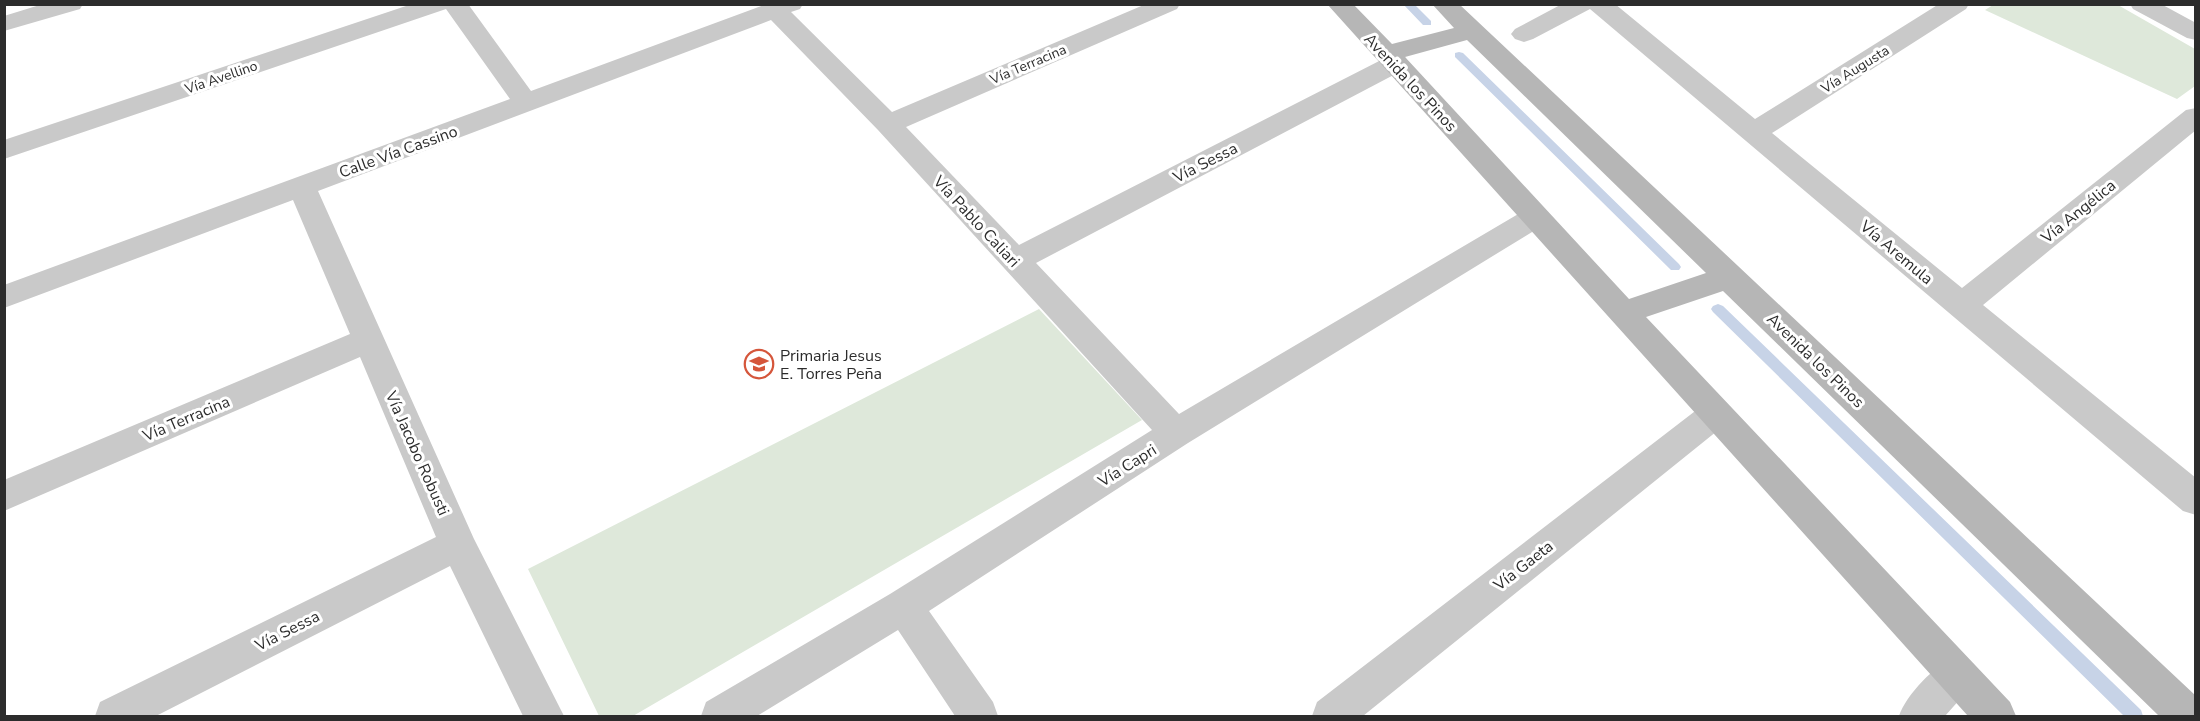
<svg xmlns="http://www.w3.org/2000/svg" width="2200" height="721" viewBox="0 0 2200 721" font-family="'Nunito Sans',sans-serif">
	<style>
		.green { fill: #dee8da }
		.lines { fill: none; stroke-linecap: round; stroke-linejoin: round }
		.stream { fill: #c7d3e7; fill-rule: evenodd }
		.street { fill: #c9c9c9; fill-rule: evenodd }
		.secondary { fill: #b6b6b6; fill-rule: evenodd }
		.labels { text-anchor: middle; stroke-width: 6; stroke-linejoin: round; paint-order: stroke }
		.far-street-label { font-size: 14px; fill: #2c2c2c; stroke: #fff }
		.street-label { font-size: 16px; fill: #2c2c2c; stroke: #fff }
		.poi-label { font-size: 16px; fill: #2c2c2c; stroke: #fff; text-anchor: start }
	</style>
	<rect width="100%" height="100%" fill="#fff"/>
	<path class="green" d="M1993,5h125l77,44v37l-18,13 -192,-89z
		M1039,309l103,111 -509,296h-34l-71,-147z"/>
	<g class="lines">
		<path class="stream" d="M1403,4h11l17,17v4h-8z
			M1459,52l4,1 216,211 2,3 -2,3h-8l-216,-213v-4z
			M1718,304l5,2 418,404 2,6h-19l-411,-404 -2,-3 2,-3z"/>
		<path class="street" d="M43,4h40l-3,5 -76,22v-15z
			M412,4h56l63,87 236,-87h36l-3,5 -9,3 101,100 254,-108h34l-3,5 -271,118 113,118 368,-188 9,-2 9,2 4,6 -4,6 -369,194 143,151 346,-204 10,-3 10,3 5,7 -5,7 -357,219 -259,168 64,91 5,14h-43l-57,-86 -141,86h-56l5,-14 184,-108 262,-164 -274,-300 -107,-110 -453,171 156,348 90,177h-41l-73,-150 -294,150h-61l5,-14 336,-165 -76,-180 -356,154v-31l346,-146 -57,-134 -289,108v-23l506,-186 -64,-90 -442,150v-19z
			M1562,4h53l140,115 184,-115h30l-3,5 -194,124 190,155 224,-178 10,-2v22l-213,175 213,173v37l-13,-4 -593,-502 -57,30 -9,3 -9,-3 -4,-5 4,-5z
			M2130,4h31l35,19v17l-9,-2 -54,-29z
			M1715,401l12,4 5,9 -5,9 -364,293h-51l5,-14 386,-297z
			M1956,656l14,6 6,13 -6,13 -25,28h-46c7,-21 36,-51 57,-60z"/>
		<path class="secondary" d="M1327,4h26l39,40 62,-16 -22,-24h27l737,692v20h-37l-436,-425 -77,26 364,385 6,14h-48zM1467,40l239,233 -77,26 -224,-242z"/>
	</g>
	<defs>
		<g id="school-ring" transform="scale(1.5)"><circle r="9.5" fill="#fff" stroke="#d5563b" stroke-width="1.5"/><path d="M0-5L7-2L0 1L-7-2ZM-4 1L0 2.5L4 1V4Q0 6-4 4Z" fill="#d5563b"/></g>
	</defs>
	<g fill-rule="evenodd">
		<use href="#school-ring" x="759" y="364"/>
	</g>
	<g class="labels">
		<g class="far-street-label">
			<text transform="translate(1028 64) rotate(-23)" y="5">Vía Terracina</text>
			<text transform="translate(1855 69) rotate(-32)" y="5">Vía Augusta</text>
			<text transform="translate(221 77) rotate(-19)" y="5">Vía Avellino</text>
		</g>
		<g class="street-label">
			<text transform="translate(1411 82) rotate(47)" y="6">Avenida los Pinos</text>
			<text transform="translate(398 151) rotate(-20)" y="6">Calle Vía Cassino</text>
			<text transform="translate(1205 162) rotate(-27)" y="6">Vía Sessa</text>
			<text transform="translate(2078 211) rotate(-39)" y="6">Vía Angélica</text>
			<text transform="translate(977 221) rotate(47)" y="6">Vía Pablo Caliari</text>
			<text transform="translate(1897 252) rotate(40)" y="6">Vía Aremula</text>
			<text transform="translate(1816 360) rotate(44)" y="6">Avenida los Pinos</text>
			<text transform="translate(186 418) rotate(-23)" y="6">Vía Terracina</text>
			<text transform="translate(418 453) rotate(66)" y="6">Vía Jacobo Robusti</text>
			<text transform="translate(1127 465) rotate(-32)" y="6">Vía Capri</text>
			<text transform="translate(1523 565) rotate(-38)" y="6">Vía Gaeta</text>
			<text transform="translate(287 630) rotate(-27)" y="6">Vía Sessa</text>
		</g>
		<g class="poi-label">
			<text x="780" y="361">Primaria Jesus<tspan x="780" dy="18">E. Torres Peña</tspan></text>
		</g>
	</g>
	<rect width="2200" height="721" fill="none" stroke="#2c2c2c" stroke-width="12"/>
</svg>
